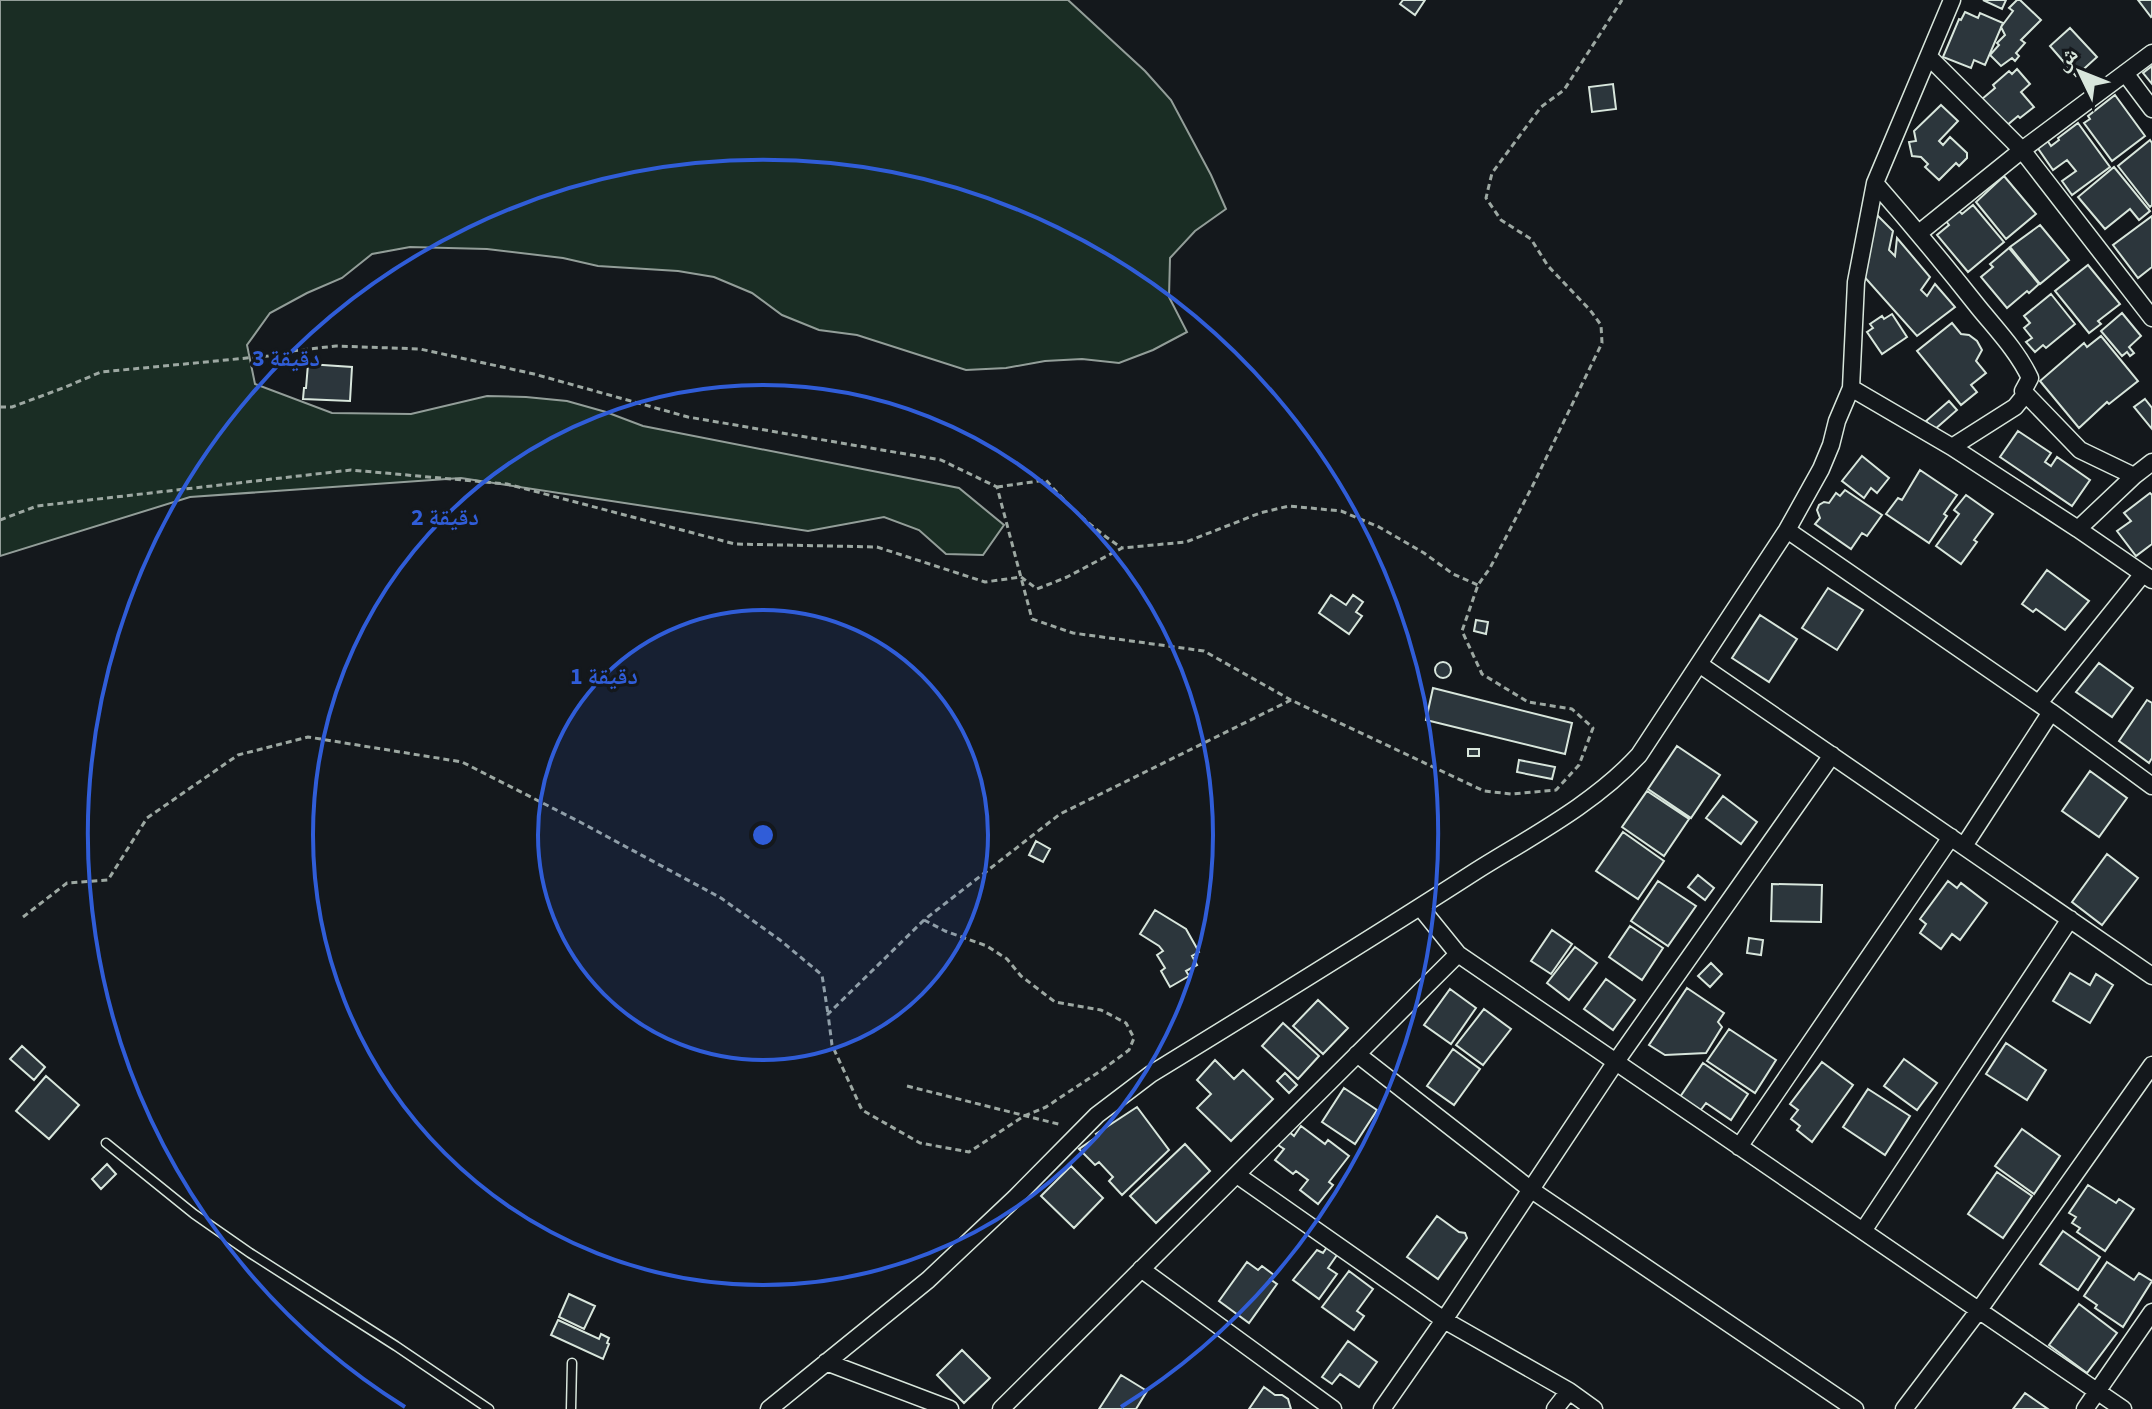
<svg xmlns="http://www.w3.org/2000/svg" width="2152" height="1409" viewBox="0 0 2152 1409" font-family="'Source Sans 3','Noto Naskh Arabic',sans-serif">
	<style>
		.green { fill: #1a2d24; stroke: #939e99; stroke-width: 2 }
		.building { fill: #2c363c; stroke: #d8e6dc; stroke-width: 2 }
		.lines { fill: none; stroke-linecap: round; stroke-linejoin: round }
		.lane-casing { stroke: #d8e6dc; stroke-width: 11 }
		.street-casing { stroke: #d8e6dc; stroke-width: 19 }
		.path { stroke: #9da8a2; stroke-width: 3; stroke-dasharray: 6 4; stroke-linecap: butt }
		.lane { stroke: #14181c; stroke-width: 8 }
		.street { stroke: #14181c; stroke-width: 16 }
		.ring { fill: none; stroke: #305dd8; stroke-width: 4 }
		.centre { fill: #305dd8; stroke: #14181c; stroke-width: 4 }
		.ring-label { font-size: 24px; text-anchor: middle; font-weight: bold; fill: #305dd8; stroke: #14181c; stroke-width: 6; stroke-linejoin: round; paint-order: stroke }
	</style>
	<rect width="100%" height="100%" fill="#14181c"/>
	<path class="green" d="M0,0h1068l77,71 26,29 40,75 15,34 -31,22 -25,27 -1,39 18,35 -34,18 -34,13 -37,-4 -37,2 -39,7 -40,2 -109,-35 -38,-5 -37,-15 -30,-22 -38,-16 -36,-6 -80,-5 -35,-8 -76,-9 -77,-2 -38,7 -30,24 -35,15 -37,20 -23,32 8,39 77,29 79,1 76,-18 39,1 41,4 39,11 37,14 316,62 45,37 -21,30 -37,-1 -27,-24 -35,-13 -76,14 -347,-53 -271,19 -190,59z"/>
	<path class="building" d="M1403,0h22l-10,15 -15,-11z
		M1983,0h23l-4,9z
		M2017,0h3l21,20 -20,20 4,3 -9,10 3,3 -4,5 -3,-3 -11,8 -11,-11 9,-10 -2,-2 8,-8 -4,-8 12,-16 -4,-3z
		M2138,0h14v16l-1,1z
		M1965,12l13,6 2,-5 23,10 -18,42 -11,-5 -3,8 -28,-11 16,-38 2,1z
		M2070,28l27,29 -21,19 -26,-30z
		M2152,66v18l-9,-11z
		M2017,69l13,15 -9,8 13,15 -14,11 -2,-2 -12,10 -24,-27 13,-11 -2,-3 16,-14 3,3z
		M1613,84l3,25 -24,3 -3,-25z
		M2115,95l30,41 -33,25 -28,-38 6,-4 -2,-3z
		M1941,105l17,16 -19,20 4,4 7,-8 17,16v5l-8,8 -3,-3 -17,17 -14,-13 3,-3 -7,-7 -9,-1 -3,-14 7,-1 -2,-10z
		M2078,123l32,44 -38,28 -10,-14 14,-10 -9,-11 -14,10 -16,-23 10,-7 4,6 8,-6 -1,-2z
		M2150,140l2,3v62l-2,2 -32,-41z
		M2114,167l36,44 -11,9 -9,-11 -25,20 -27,-32z
		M2004,176l32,38 -30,25 -30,-37z
		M1973,205l31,37 -36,30 -31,-37 12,-10 -3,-4 12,-11 4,4z
		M1876,214l17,17 -4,19 6,6 2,-18 33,39 -9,13 6,6 8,-12 20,23 -38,29 -57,-64z
		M2152,216v51l-14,11 -25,-33z
		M2040,225l29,35 -29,24 -30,-37z
		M2009,248l30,36 -10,9 -2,-2 -20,17 -26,-31 12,-10 -3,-3z
		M2088,265l32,39 -22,17 3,3 -12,9 -34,-42z
		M2051,294l24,30 -29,24 -3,-3 -8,7 -9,-10 6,-4 -8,-10 6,-5 -6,-7z
		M2122,313l19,23 -12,11 5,6 -4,3 -3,-4 -5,4 -21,-25z
		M1892,314l15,23 -25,17 -15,-22 6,-4 -3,-4 12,-8 2,3z
		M1952,323l9,11 8,1 8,6 5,9 -6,11 10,12 -15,12 6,7 -16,13 -44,-54z
		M2101,336l37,45 -29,23 -2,-2 -28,26 -39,-47 44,-38 3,4z
		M308,364l44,3 -2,34 -47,-2 1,-11h2z
		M2145,399l7,9v21l-18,-22z
		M1949,401l8,9 -23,20 -8,-9z
		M2018,431l33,22 -6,9 6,4 6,-9 33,23 -18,26 -72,-49z
		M1862,456l27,22 -12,15 -6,-5 -7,10 -22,-17z
		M1920,470l37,25 -13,19 3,2 -18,27 -43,-29 12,-16 4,2z
		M1845,490l37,25 -15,21 -5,-3 -11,16 -36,-25 5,-6 -3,-8 2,-5 5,-3 5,1 7,-10 4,3z
		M2150,493l2,2v49l-16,12 -19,-25 14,-10 -7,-8z
		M1966,495l27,19 -19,26 3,2 -16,22 -25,-18 23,-32 -5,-4z
		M2047,570l42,31 -24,29 -29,-21 -3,3 -11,-8z
		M1828,588l35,22 -26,40 -35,-22z
		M1331,595l15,10 7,-10 10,7 -7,10 6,4 -13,18 -30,-21z
		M1760,615l37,24 -28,43 -37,-24z
		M1476,620l12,2 -2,12 -12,-3z
		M1435 670a8 8 0 1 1 16 0a8 8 0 1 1-16 0Z
		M2099,663l34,25 -21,29 -36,-25z
		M1433,688l139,35 -7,31 -139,-34z
		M2147,700l5,3v55l-3,5 -30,-22z
		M1677,746l43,29 -29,43 -43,-29z
		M1468,749h11v7h-11z
		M1519,760l36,7 -3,12 -35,-7z
		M2090,771l37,27 -28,39 -37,-26z
		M1647,791l42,28 -25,37 -42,-29z
		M1723,796l34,26 -16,22 -35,-26z
		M1623,832l41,29 -26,38 -42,-28z
		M1036,841l14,8 -7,13 -14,-7z
		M2107,854l31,24 -36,47 -30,-23z
		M1698,875l16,13 -9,12 -17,-13z
		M1658,881l38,25 -28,40 -37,-25z
		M1948,881l9,7 4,-5 26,20 -27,37 -8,-6 -11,15 -21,-16 6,-9 -6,-5z
		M1772,884l50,1 -1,37 -50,-1z
		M1155,910l31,19 13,23 -7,4 5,9 -11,6 3,5 -19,11 -9,-16 4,-3 -8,-13 6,-4 -4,-5 -19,-12z
		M1630,926l33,22 -21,32 -33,-23z
		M1552,930l20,14 -21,30 -20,-13z
		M1749,938l14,2 -2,15 -14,-2z
		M1575,947l22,16 -28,37 -22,-17z
		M1711,963l11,11 -12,13 -12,-11z
		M2070,973l20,12 6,-11 17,11 -23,38 -37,-22z
		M1606,979l29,21 -22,30 -29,-21z
		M1687,988l37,25 -6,9 4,5 -16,26 -41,2 -16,-10z
		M1450,989l26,19 -25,36 -27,-19z
		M1318,1000l30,28 -25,26 -30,-28z
		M1484,1009l27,20 -28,36 -27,-20z
		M1283,1023l36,33 -21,23 -36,-33z
		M1729,1029l47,31 -21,33 -48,-32z
		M2006,1043l40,27 -19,30 -41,-26z
		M22,1046l23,21 -11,13 -24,-21z
		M1453,1049l27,20 -26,36 -27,-19z
		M1904,1059l33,24 -20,27 -33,-24z
		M1215,1060l19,19 9,-9 30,29 -42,42 -34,-33 14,-14 -14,-14z
		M1822,1062l31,23 -41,57 -15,-12 3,-4 -9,-7 7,-9 -8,-6z
		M1703,1063l45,31 -17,26 -25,-17 -6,8 -20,-14z
		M1285,1073l12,12 -8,8 -12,-12z
		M46,1076l33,29 -30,34 -33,-28z
		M1344,1088l33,22 -22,34 -33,-22z
		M1868,1089l42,27 -25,39 -42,-28z
		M1137,1107l32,43 -47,45 -13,-14 4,-4 -14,-15 -4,3 -16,-16 19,-13 -2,-2z
		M1301,1126l24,18 3,-4 21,16 -20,26 4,3 -15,19 -18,-14 8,-10 -12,-9 -3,3 -18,-14 9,-11 -6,-4 10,-14 6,5z
		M2022,1129l38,27 -26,38 -39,-28z
		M1185,1144l25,27 -54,52 -26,-27z
		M107,1164l9,10 -15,15 -9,-10z
		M1071,1166l32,32 -29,30 -33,-32z
		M1997,1172l35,24 -29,42 -35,-24z
		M2088,1185l28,18 3,-4 15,10 -29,42 -28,-19 3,-4 -8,-5 4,-6 -7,-4z
		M1437,1216l22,16 6,1 2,5 -29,41 -31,-22z
		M2063,1231l37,26 -22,33 -38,-26z
		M1327,1247l10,8 -9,13 9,6 -18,25 -26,-19 24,-30 6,3z
		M1247,1262l11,8 4,-4 12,9 -4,4 7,5 -28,39 -30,-22z
		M2107,1262l27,18 5,-7 13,8 -29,46 -28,-19 2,-3 -13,-9z
		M1349,1271l24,18 -16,22 7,5 -10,14 -32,-23z
		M569,1294l26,12 -11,23 -25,-12z
		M2079,1304l38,29 -30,40 -38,-28z
		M558,1320l41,19 2,-5 8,4 -2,5 2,1 -6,15 -52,-24z
		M1348,1341l29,21 -18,25 -19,-13 -8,10 -10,-7z
		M962,1350l28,28 -26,25 -27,-28z
		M1121,1375l26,16 -11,18h-37z
		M1264,1387l11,8h7l6,4 3,10h-42z
		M2025,1393l23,16h-35z"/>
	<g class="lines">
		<g class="lane-casing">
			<path id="lane" d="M106,1143l88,71 56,39 146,93 93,63
				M571,1409l1,-46"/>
		</g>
		<g class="street-casing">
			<path id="street" d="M1929,57l93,93 130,168
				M2125,73l27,36
				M1875,183c36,41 70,82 104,125 18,22 39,44 51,70l-7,13 1,5 -9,11 -63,40
				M1919,233l103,-83 130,-97
				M1851,388l101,59 126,82 74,51
				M2023,391l57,59 54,26
				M2078,529l56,-53 18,-14
				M1787,530l264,182 -87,134
				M1699,664l453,312
				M2039,703l103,-128
				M2051,712l101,74
				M1420,907l38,47 665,455
				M1357,1054l173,135 325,220
				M1739,1147l212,-310
				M1237,1175l207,145 125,71 -14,18
				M1863,1231l207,-312
				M1141,1269l192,140
				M826,1362l124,47
				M1569,1391l25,18
				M769,1409l159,-129 87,-82 82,-83 54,-41c109,-67 218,-134 325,-203 56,-35 118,-67 163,-116l148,-225 34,-61 10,-24 6,-24 14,-33 5,-106 19,-99 77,-183
				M1001,1409l457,-455
				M1382,1409l62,-89 171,-257 217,-308
				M1904,1409l75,-99 173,-245
				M2085,1409l67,-97"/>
		</g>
		<path class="path" d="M0,407h12l51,-19 38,-16 167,-16 23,-5 45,-5 84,3 114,25 154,43 253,43 56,27 35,132 41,14 131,18 87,49
			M997,487l49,-7c22,26 47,49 76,68
			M0,520l37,-14 314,-36 156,14 228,60 142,3 108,35 36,-5 16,12 30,-12 55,-29 64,-6 74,-29 29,-7 52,5 38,16 45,26 29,21 25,11
			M23,917l44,-34 41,-3 39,-62 91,-63 70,-18 154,25 118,60 141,76 59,42 42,35 6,39
			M924,920l21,11 42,15 20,13 14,17 34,26 46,8 25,13 8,15 -5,12 -27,20 -56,37 -22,9 -55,36 -49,-9 -58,-33 -30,-65 -4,-31 96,-94 136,-106 231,-114 193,91 27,3 45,-4 23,-25 14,-37 -21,-19 -44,-7 -46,-28 -20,-43 16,-46 12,-17 43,-83 69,-142 -1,-18 -11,-15 -42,-44 -17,-27 -30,-19 -15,-22 6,-25 49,-66 23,-17 58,-90
			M907,1086l155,39"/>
		<use href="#lane" class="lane"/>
		<use href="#street" class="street"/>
	</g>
	<circle cx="763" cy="835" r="225" fill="#305dd8" fill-opacity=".12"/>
	<g class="ring">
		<circle cx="763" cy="835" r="225"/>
		<circle cx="763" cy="835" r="450"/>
		<path d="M405 1407A675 675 0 1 1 1121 1407"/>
	</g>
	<circle cx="763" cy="835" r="12" class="centre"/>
	<g class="ring-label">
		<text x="286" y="366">3 دقيقة</text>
		<text x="445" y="525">2 دقيقة</text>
		<text x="604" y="684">1 دقيقة</text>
	</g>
	<g transform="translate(2080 72) rotate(313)" stroke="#14181c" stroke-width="6" paint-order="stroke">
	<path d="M0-6L14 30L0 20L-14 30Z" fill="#d8e6dc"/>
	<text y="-12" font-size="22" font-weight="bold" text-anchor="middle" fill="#d8e6dc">ش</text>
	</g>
</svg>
